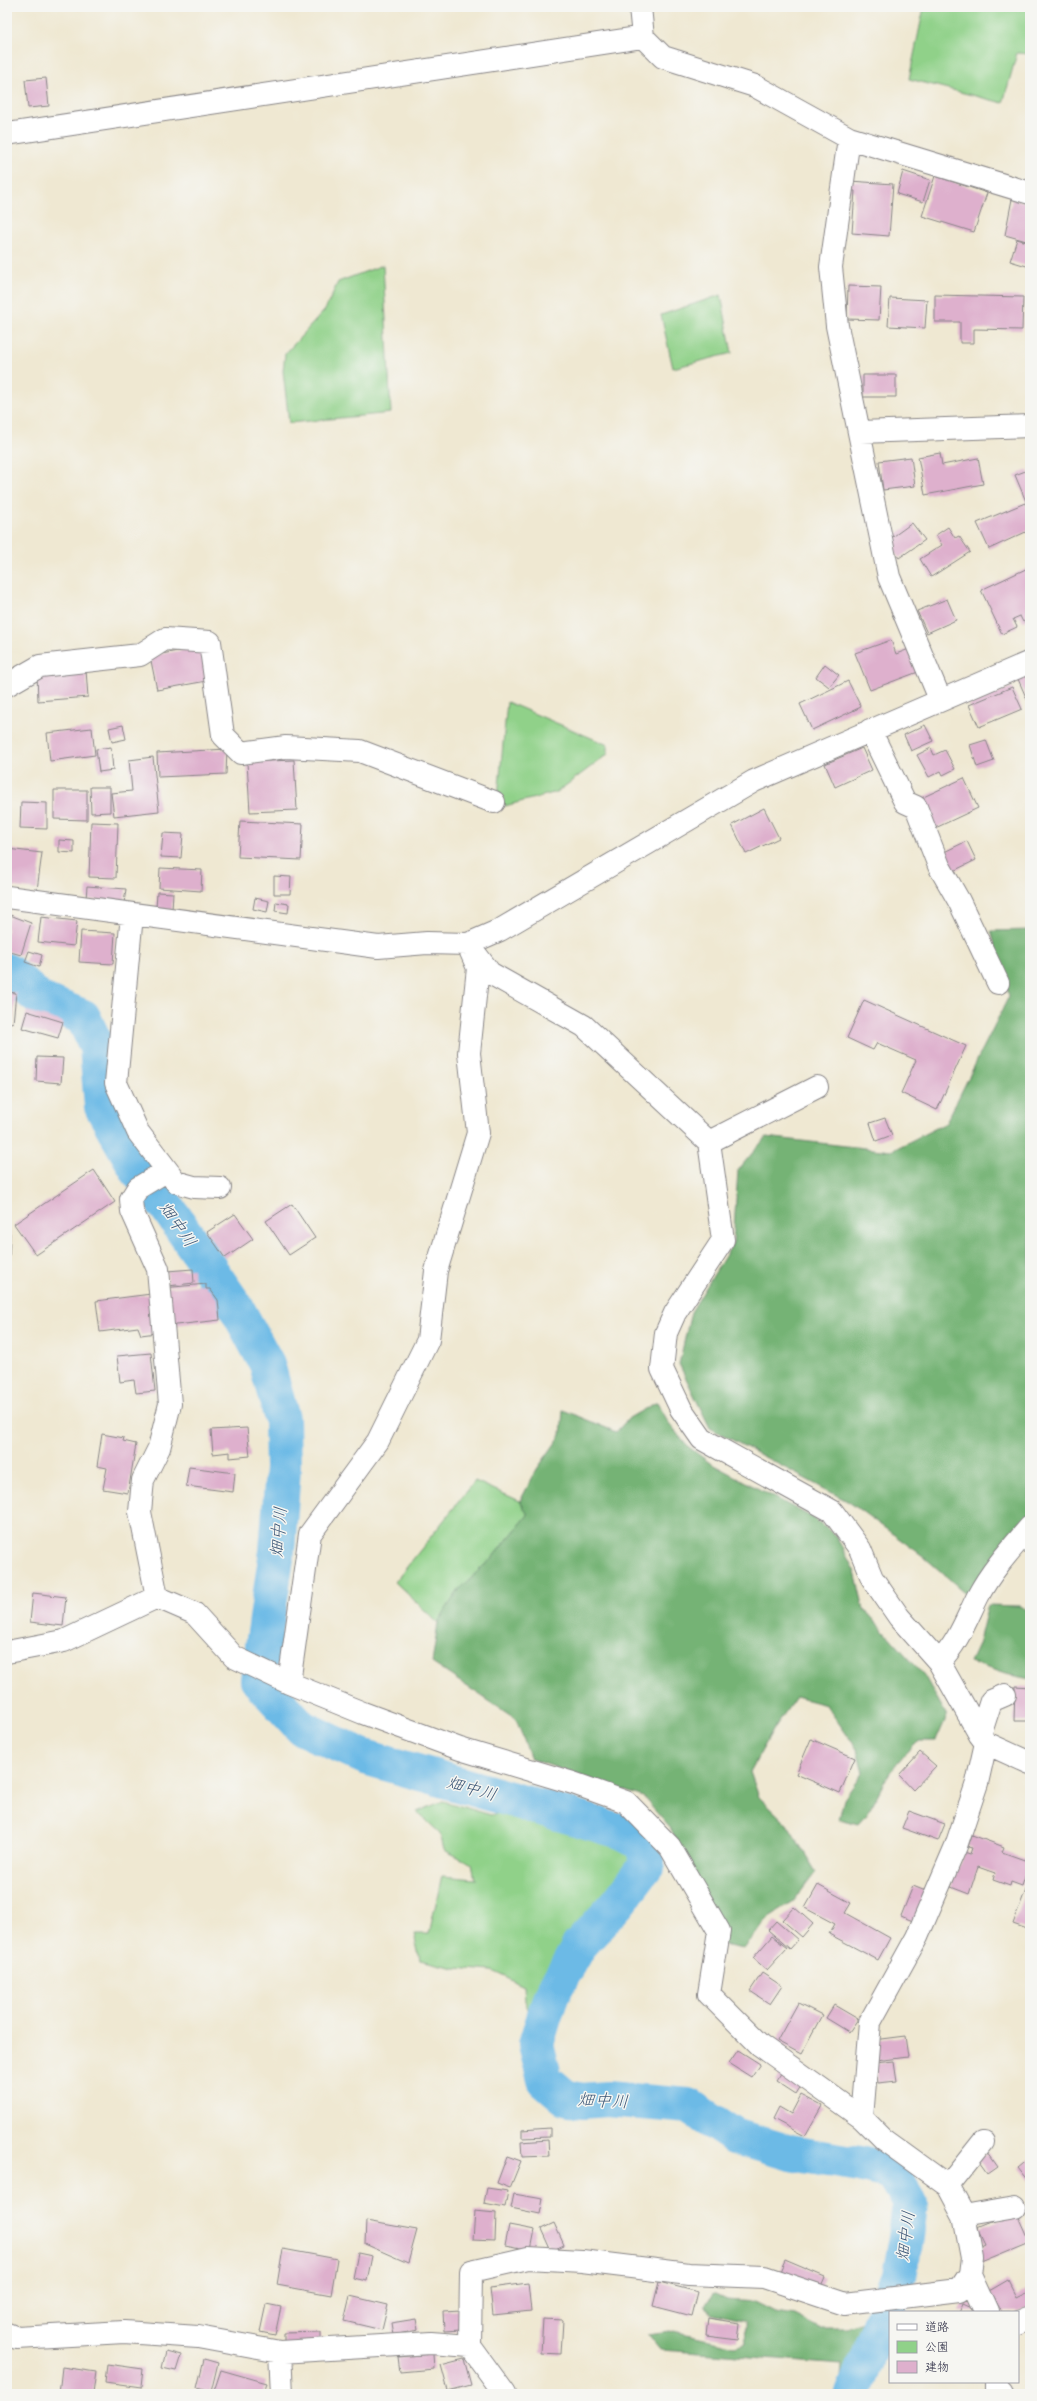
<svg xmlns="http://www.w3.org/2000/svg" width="1037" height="2401" viewBox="0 0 1037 2401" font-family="'Indie Flower','Klee One',sans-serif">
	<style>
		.green { fill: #90d189; stroke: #597a62 }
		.forest { fill: #74b375; stroke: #4b6a58 }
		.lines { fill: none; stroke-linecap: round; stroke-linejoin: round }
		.river { stroke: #6cbae6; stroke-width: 36 }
		.building { fill: #deb0cd }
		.minor-casing { stroke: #888586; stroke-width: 24 }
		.minor { stroke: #fff; stroke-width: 22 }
		.labels { text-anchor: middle; stroke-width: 3; stroke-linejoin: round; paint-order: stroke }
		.water-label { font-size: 17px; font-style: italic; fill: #3c5777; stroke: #f6f6f2 }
	</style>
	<rect width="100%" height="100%" fill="#f6f6f2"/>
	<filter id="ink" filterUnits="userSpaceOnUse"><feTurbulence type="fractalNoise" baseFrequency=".025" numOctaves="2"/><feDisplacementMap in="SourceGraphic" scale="8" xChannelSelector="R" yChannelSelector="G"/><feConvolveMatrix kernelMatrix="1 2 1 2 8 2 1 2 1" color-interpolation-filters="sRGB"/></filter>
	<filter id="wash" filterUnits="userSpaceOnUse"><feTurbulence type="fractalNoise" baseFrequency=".012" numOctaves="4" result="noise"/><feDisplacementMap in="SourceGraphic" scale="16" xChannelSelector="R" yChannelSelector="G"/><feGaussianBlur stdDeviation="0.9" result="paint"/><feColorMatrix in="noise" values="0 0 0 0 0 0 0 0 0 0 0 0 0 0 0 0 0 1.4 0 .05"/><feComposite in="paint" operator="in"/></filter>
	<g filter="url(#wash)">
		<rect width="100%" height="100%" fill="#efe8d2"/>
		<path class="green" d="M924,7h106v47l-13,-1 -14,50 -94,-24z
			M383,265l8,148 -102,10 -6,-52 2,-17 40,-44 13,-28z
			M721,295l11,58 -59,15 -12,-53z
			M507,702l101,43v9l-51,38 -52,14 -7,-10z
			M475,1481l45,20 8,14 -37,44 -30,28 -23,36 -43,-41z
			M443,1801l48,14 22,-7 102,27 21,11 3,17c-28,37 -68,76 -91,116 -6,12 -7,27 -18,35l-5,-13 -1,-15 -32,-15 -37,-3 -35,-8 -6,-26h15l13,-58 33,3 -3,-15 -28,-14 -4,-17 -23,-21z"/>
		<path class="forest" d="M1030,930v606l-59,62 -48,-42 -74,-54 -139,-74 -31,-64 12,-52 42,-69 5,-73 28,-33 125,14 55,-28 63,-127 -18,-65z
			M657,1402l12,21 17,22 24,18 105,56 21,17 19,36 9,37 60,66 23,41 -11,25h-18c-11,10 -23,23 -31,36 -10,17 -15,33 -29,47l-19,-5 5,-20 19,-27 -6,-23 -31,-44 -30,-8 -21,30 -25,45 9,25 28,27 29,48 -23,30 -27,17 -22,29 -20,-4 -53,-115 -28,-32 -112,-38 -15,-40 -84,-56 6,-40 10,-17 13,-19 30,-28 37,-44 -8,-14 17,-32 24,-34 2,-25 53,22 13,-14z
			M988,1605l31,1 11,5v68l-25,-5 -35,-12 8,-17z
			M713,2294l13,6 29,2 20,10 20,3 25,13h27l29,-11 -28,77h-13l6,-15 1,-15 -181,-14 -13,-16 21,-3 66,15 11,-3 -1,-22 -33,-8 -7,-6z"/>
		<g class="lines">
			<path class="river" d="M7,971l34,29 42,17 14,30 5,60 36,64 27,33 71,103 31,57 15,55 1,50 -6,82 -19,129 44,48 63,29 252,73 25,13 6,20 -30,40 -39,43 -28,49 -15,49 9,36 20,17 17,4 25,-2 82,7 45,30 56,17 70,11 32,8 18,31 -4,34 -7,39 -46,118"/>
		</g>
		<g id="blocks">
			<path class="building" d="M46,78l3,28 -21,2 -3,-28z
				M903,171l27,9 -7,22 -26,-8z
				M935,176l52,17 -13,39 -52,-16z
				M850,181l43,3 -4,52 -37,-3 3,-42h-6z
				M1012,199l18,4v39l-25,-7z
				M1017,239l13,4v24l-20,-6z
				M848,286l33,1 -2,33 -32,-1z
				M935,295l88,2 -1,33 -48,-1v14h-14v-21h-25z
				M890,298l37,2 -2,28 -37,-2z
				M863,375h33v22h-33z
				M940,453l2,12 36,-7 5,26 -58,11 -7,-38z
				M911,457l4,29 -32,4 -4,-29z
				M1028,470l2,6v35l-15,-36z
				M1025,503l5,10v17l-41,19 -12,-26z
				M912,523l13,17 -26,18 -12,-17z
				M948,527l7,11 4,-2 11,16 -39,25 -11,-18 22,-14 -6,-10z
				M1030,567v51l-7,4 -3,-6 -7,3 4,8 -15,7 -21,-44z
				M947,599l9,21 -29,13 -10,-22z
				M891,640l5,14 13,-5 9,23 -48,18 -15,-37z
				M206,646l6,34 -55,10 -7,-34z
				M825,664l14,11 -10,12 -13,-10z
				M86,670l2,27 -50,4 -1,-28z
				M1030,675v29h-1l-11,-25z
				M848,681l13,26 -49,23 -12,-26z
				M1012,687l10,22 -43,18 -10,-22z
				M123,725l3,14 -14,3 -3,-14z
				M925,725l8,16 -22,10 -7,-16z
				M92,728l3,27 -45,6 -3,-28z
				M986,740l8,21 -17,6 -7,-22z
				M111,747l2,23 -14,2 -3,-23z
				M862,748l10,22 -37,17 -10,-23z
				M931,748l3,7 11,-5 10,19 -12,6 -2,-4 -12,6 -12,-22z
				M227,749l-1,25 -68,3 -1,-24z
				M153,757l6,54 -45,5 -3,-23 21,-2 -3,-31z
				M294,760l3,50 -47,2 -3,-50z
				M964,778l14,30 -49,23 -14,-30z
				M90,787h20v25l-19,1z
				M54,790h33v30l-33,-1z
				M21,802l26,1v26l-27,-1z
				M764,808l15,30 -33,16 -14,-29z
				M240,821l63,3 -2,36 -63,-3z
				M91,822l27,1 -2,55 -27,-1z
				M163,833l20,1 -2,24 -20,-1z
				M59,840l15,1v12l-15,-1z
				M967,841l9,19 -27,13 -9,-19z
				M7,849l35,4 -5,37 -30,-4z
				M160,868l42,2 -1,21 -42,-3z
				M274,876l17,1 -1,17h-16z
				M87,886l39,3 -2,14 -38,-4z
				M157,892l16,1 -1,17 -16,-1z
				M255,898l14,3 -2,11 -14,-3z
				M276,902l13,2 -1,9 -13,-2z
				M10,915l21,8 -10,32 -14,-4v-27z
				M41,917l36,4 -3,25 -36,-4z
				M81,931l34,2 -2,31 -34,-2z
				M29,951l13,4 -3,12 -14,-5z
				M7,992l9,1 -3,30 -6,-1z
				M864,1000l102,46 -29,64 -36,-17 15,-33 -39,-17 -4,7 -26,-12z
				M27,1011l36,11 -5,16 -36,-10z
				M37,1057l26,1 -2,25 -25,-2z
				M885,1118l7,17 -16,6 -6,-18z
				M94,1170l21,32 -79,53 -22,-31z
				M292,1204l23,34 -26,17 -23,-34z
				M235,1214l18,25 -28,19 -18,-26z
				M7,1233h3l-1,35h-2z
				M193,1269l1,14 -26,3 -1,-15z
				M206,1284v5h4l8,11 2,20 -53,6 -4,-38z
				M151,1294l5,39 -15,2 -3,-8 -38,5 -4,-31z
				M151,1353l4,38 -19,2 -2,-13 -14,2 -3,-26z
				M247,1428l3,28 -20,2v-6l-17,2 -2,-24z
				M102,1434l22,4 -1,3 13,3 -8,49 -25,-4 4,-21 -10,-2z
				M189,1467l46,6 -2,19 -47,-6z
				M33,1593l33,4 -3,29 -33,-4z
				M1015,1686l15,1v34h-16z
				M811,1739l44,19 -15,35 -44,-19z
				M920,1752l16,14 -23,24 -14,-15z
				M909,1811l36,13 -7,17 -36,-13z
				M972,1835l32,12 -2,5 28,10 -8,24 -11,-4 -1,4 -17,-6 2,-7 -17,-6 -9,27 -18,-7 13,-35 6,2 2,-6 -4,-1z
				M1029,1881l1,1v48l-17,-6z
				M818,1885l33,18 -6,10 45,25 -12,22 -49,-26 6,-10 -30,-16z
				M913,1886l15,6 -13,30 -14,-6z
				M794,1907l19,17 -11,13 -20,-17z
				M776,1921l22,19 -8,9 -22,-19z
				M772,1936l15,12 -20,22 -14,-12z
				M762,1973l20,13 -12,18 -20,-13z
				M798,2003l24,12 -21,39 -24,-13z
				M834,2005l24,14 -9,13 -23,-14z
				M905,2036l3,21 -32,4 -3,-21z
				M738,2050l22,14 -9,13 -22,-14z
				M894,2061l3,20 -19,2 -3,-20z
				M784,2069l20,12 -8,13 -20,-13z
				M801,2095l21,11 -17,30 -32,-17 6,-12 12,7z
				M550,2128v9l-28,1v-8z
				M548,2140l1,16 -27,1 -1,-15z
				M988,2152l10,14 -10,7 -10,-14z
				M507,2156l14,5 -11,27 -13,-5z
				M1030,2159v23l-11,-14z
				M487,2188l21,3 -3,16 -21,-4z
				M514,2194l29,5 -3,15 -29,-6z
				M475,2211l21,2 -1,28 -22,-1z
				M1017,2213l13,29 -48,20 -5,-12 8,-4 -8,-17z
				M366,2221l51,9 -9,33 -43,-19z
				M554,2223l10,22 -13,6 -10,-22z
				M509,2225l26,5 -4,20 -26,-5z
				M283,2249l54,10 -6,36 -54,-10z
				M358,2253l14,3 -5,25 -14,-3z
				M785,2260l40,17 -7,16 -40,-17z
				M1008,2280l8,16 14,-7v19l-12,4h-17l-12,-21z
				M659,2282l39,10 -6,24 -39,-10z
				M528,2283l3,28 -38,4 -3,-27z
				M350,2296l38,9 -6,25 -38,-9z
				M964,2302l11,5 -2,5h-13z
				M266,2304l15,3 -6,28 -15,-3z
				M461,2310v20l-17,1 -1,-20z
				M708,2318l32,5 -2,17 -32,-4z
				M416,2319l2,11 -25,5 -2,-12z
				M543,2319l20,1 -2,34 -20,-1z
				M321,2332v13l-37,1v-13z
				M166,2351l15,4 -5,16 -14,-3z
				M433,2354l1,15 -34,3 -2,-15z
				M204,2359l14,4 -7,29 -14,-4z
				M464,2359l7,26 -23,6 -7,-26z
				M107,2364l36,5 -2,18 -36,-5z
				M62,2367l34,5 -3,22h-34z
				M221,2370l46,13 -3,11h-41l-9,-3z"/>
		</g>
	</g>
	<g filter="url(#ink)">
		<use href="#blocks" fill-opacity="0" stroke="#888586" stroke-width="1"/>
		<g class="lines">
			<g class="minor-casing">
				<path id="minor" d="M640,7l3,30
					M7,134l636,-97 20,20 92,29 94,52 -18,129 6,59 52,251 51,122
					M849,138l181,55
					M860,432l170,-6
					M7,685l33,-19 100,-11 25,-16 45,3 13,93 18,18 45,-6 74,4 134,51
					M870,730l35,72 11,5 23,59 20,35 39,82
					M7,897l371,50 49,-4 41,1 32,-14 254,-149 276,-119
					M132,915l-16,168 22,49 38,50 18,5 26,1
					M468,944l22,29 94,53 125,116 14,98 -48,73 -9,20 -4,36 19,40 21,30 130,72 28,38 12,29 27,39 40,45 41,73 6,8 44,20
					M709,1142l108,-55
					M157,1597l-17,-85 3,-32 16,-32 11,-44 -12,-135 -26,-58 -1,-12 7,-11 28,-17
					M7,1652l57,-11 93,-44 37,16 40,44 55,26 74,30 97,36 113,34 53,19 44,45 49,84 -10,63 51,51 102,73 21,21 65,47 16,30 8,42 -2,17 -10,15 -115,14 -81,-27 -75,-3 -107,-13 -54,-3 -57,13 -1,75 35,48
					M939,1662c19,-19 27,-42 39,-66 13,-25 33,-47 52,-69
					M289,1683l21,-149 68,-93 50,-101 8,-69 42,-138 -9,-80 9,-85 -7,-16
					M980,1735l11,-34 14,-6
					M862,2118l8,-96 47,-85 39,-91 21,-63 9,-40
					M948,2186l35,-44
					M964,2216l51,-9
					M970,2275l17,37
					M1018,2322l12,-5
					M7,2334l10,4 107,-6 74,5 82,15 151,-9 39,3
					M280,2352l2,42
					M996,2382v6l5,6"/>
			</g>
			<use href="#minor" class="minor"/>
		</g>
	</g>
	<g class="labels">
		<g class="water-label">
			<text transform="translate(178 1224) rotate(55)" y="6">畑中川</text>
			<text transform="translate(278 1532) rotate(-85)" y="6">畑中川</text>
			<text transform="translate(472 1788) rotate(16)" y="6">畑中川</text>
			<text transform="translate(603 2100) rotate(3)" y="6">畑中川</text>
			<text transform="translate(905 2236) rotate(-82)" y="6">畑中川</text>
		</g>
	</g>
	<rect width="1037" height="2401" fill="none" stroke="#f6f6f2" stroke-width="24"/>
	<rect x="889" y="2311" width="130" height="72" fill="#f6f6f2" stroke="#a1a1a9"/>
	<rect x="897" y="2324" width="20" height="6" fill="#ffffff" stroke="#a1a1a9"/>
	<text x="925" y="2331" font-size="12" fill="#22223b">道路</text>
	<rect x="897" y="2341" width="20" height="12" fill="#90d189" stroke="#a1a1a9"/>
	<text x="925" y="2351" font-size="12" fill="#22223b">公園</text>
	<rect x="897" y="2361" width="20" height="12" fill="#deb0cd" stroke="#a1a1a9"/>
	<text x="925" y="2371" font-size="12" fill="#22223b">建物</text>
</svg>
